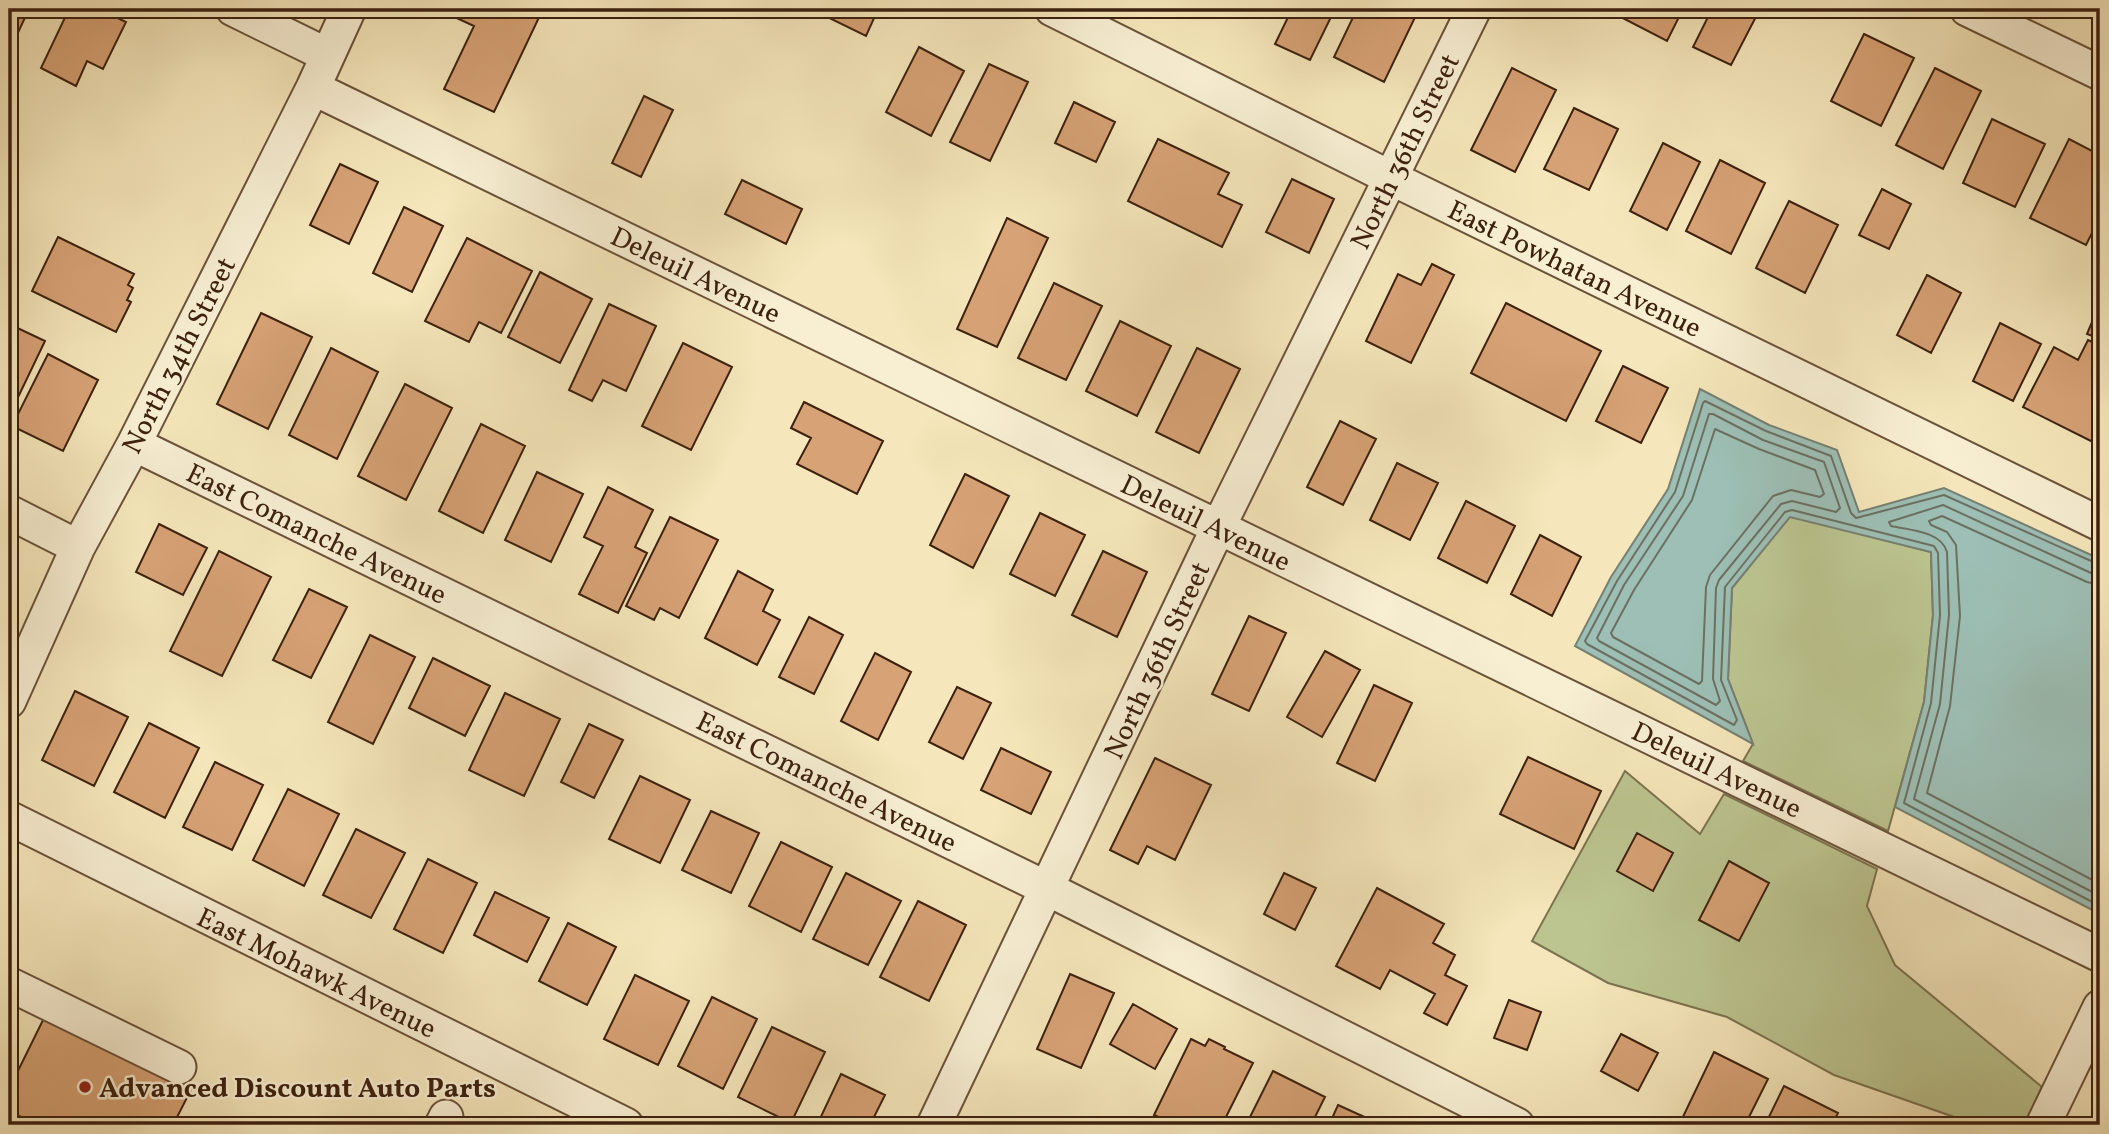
<svg xmlns="http://www.w3.org/2000/svg" width="2109" height="1134" viewBox="0 0 2109 1134" font-family="Vollkorn,serif">
	<style>
		.green { fill: #bcc590; stroke: #7c7350; stroke-width: 2 }
		.water { fill: #9dbfb5; stroke: #768073; stroke-width: 2 }
		.lines { fill: none; stroke-linecap: round; stroke-linejoin: round }
		.shore { stroke: #6c7062; stroke-width: 2 }
		.building { fill: #d7a275; stroke: #3c210f; stroke-width: 2 }
		.minor-casing { stroke: #6a523a; stroke-width: 37 }
		.minor { stroke: #f8efd3; stroke-width: 33 }
		.poi-dot { fill: #8f2418; stroke: #f8efd3; stroke-width: 2.5 }
		.labels { text-anchor: middle; stroke-width: 5; stroke-linejoin: round; paint-order: stroke }
		.street-label { font-size: 28px; fill: #3c210f; stroke: #f8efd3 }
		.poi-label { font-size: 28px; font-weight: bold; fill: #3c210f; stroke: #f8efd3; text-anchor: start }
	</style>
	<rect width="100%" height="100%" fill="#f5e7bb"/>
	<filter id="stains"><feTurbulence type="fractalNoise" baseFrequency=".00286" numOctaves="4"/><feColorMatrix values="0 0 0 0 .2 0 0 0 0 .09 0 0 0 0 .02 0 0 0 .5 -.17"/></filter>
	<radialGradient id="worn" r=".72"><stop offset=".6" stop-color="#630" stop-opacity="0"/><stop offset="1" stop-color="#630" stop-opacity=".3"/></radialGradient>
	<path class="green" d="M1790,516l141,36 2,63 -9,87 -36,129 -145,-70 10,-17 -25,-65 4,-91z
		M1625,771l75,63 24,-40 153,75 -10,37 28,59 147,122 -18,38h-58l-9,-7 -123,-43 -107,-58 -119,-34 -76,-42z"/>
	<path class="water" d="M1700,389l69,36 68,25 22,62 85,-24 156,71v355l-205,-107 29,-105 9,-87 -2,-63 -141,-35 -58,71 -4,91 25,65 -178,-98 36,-69 57,-88z"/>
	<g class="lines">
		<path class="shore" d="M1709,414h4l50,26 61,22 16,46 -4,4 -44,-11 -11,3 -62,76 -3,8 -3,91 7,22 -4,4 -117,-64 -2,-3 27,-53 59,-89z
			M1715,429l44,20 56,21 9,24 -4,3 -29,-7 -18,6 -63,79 -4,12 -4,94 -3,3 -86,-47 -2,-4 23,-43 58,-90z
			M2100,565l-156,-70 -88,23 -5,-5 -20,-57 -65,-25 -61,-30 -2,2 -28,89 -58,89 -32,60 2,3 147,81 3,-5 -16,-40 4,-93 60,-75 7,-2 142,36 4,7 2,62 -9,88 -27,100 196,103
			M2100,574l-9,-1 -148,-68 -54,17 2,4c18,4 50,5 56,26l2,63 -9,89 -26,95 186,97
			M2100,585l-13,-3 -145,-66 -13,5 2,4 16,7 9,13 4,71 -10,90 -23,87 173,91"/>
	</g>
	<path class="building" d="M9,9h20l-20,43z
		M69,9h30l27,13 -23,47 -16,-8 -11,25 -35,-18z
		M451,9h92l-49,103 -50,-23 30,-63 -26,-12z
		M705,9h24l-5,9z
		M811,9h50l14,7 -9,20z
		M1292,9h27l13,6 -22,45 -35,-16z
		M1357,9h62l-35,73 -50,-25z
		M1618,9h65l-16,32 -52,-27z
		M1712,9h48l-29,56 -38,-18z
		M1864,34l50,24 -33,68 -50,-25z
		M919,47l45,24 -33,65 -45,-24z
		M989,64l39,18 -38,79 -40,-19z
		M1512,68l44,22 -41,82 -44,-22z
		M1935,68l46,23 -38,78 -47,-24z
		M644,96l29,14 -32,67 -29,-14z
		M1074,102l41,20 -19,40 -41,-19z
		M1574,108l44,21 -29,61 -45,-21z
		M1992,119l53,25 -30,63 -52,-24z
		M1158,139l71,34 -11,21 24,11 -20,42 -94,-46z
		M2069,139l31,16v62l-14,28 -56,-27z
		M1663,143l37,19 -33,68 -37,-19z
		M1720,160l45,23 -34,71 -45,-23z
		M340,164l38,18 -29,62 -39,-19z
		M1292,179l42,20 -25,54 -43,-21z
		M742,180l60,29 -16,35 -61,-30z
		M1882,189l29,15 -22,45 -30,-14z
		M1789,201l49,24 -33,68 -49,-25z
		M404,207l39,19 -31,66 -39,-19z
		M1007,218l41,20 -51,109 -40,-18z
		M58,237l76,37 -6,11 5,3 -6,12 4,2 -15,30 -84,-41z
		M467,238l65,33 -31,62 -22,-11 -10,20 -44,-21z
		M1432,264l22,11 -43,88 -45,-22 32,-67 23,11z
		M540,272l52,27 -32,64 -52,-26z
		M1927,275l34,18 -30,60 -34,-18z
		M1054,283l48,23 -36,74 -48,-22z
		M1506,303l95,48 -35,70 -95,-48z
		M2100,303v36l-13,-5z
		M609,304l47,22 -30,65 -23,-11 -11,21 -23,-11z
		M261,313l51,24 -44,92 -51,-25z
		M1120,321l51,25 -34,70 -51,-25z
		M2000,323l41,21 -28,57 -40,-20z
		M9,324l36,17 -35,73h-1z
		M2088,340l12,6v90l-3,8 -74,-37 31,-60 24,13z
		M683,343l49,24 -41,83 -49,-24z
		M331,348l47,24 -41,87 -48,-24z
		M1197,348l43,21 -41,84 -43,-21z
		M48,354l50,26 -35,71 -51,-25z
		M1623,366l45,22 -27,55 -45,-22z
		M405,384l47,24 -46,92 -48,-24z
		M804,402l79,39 -26,53 -60,-30 14,-26 -20,-10z
		M1340,421l36,18 -33,66 -36,-18z
		M481,424l44,22 -42,87 -44,-22z
		M1397,463l41,20 -28,57 -40,-20z
		M537,472l46,22 -32,68 -46,-22z
		M965,474l44,22 -36,72 -43,-23z
		M608,487l45,23 -18,37 12,6 -29,60 -39,-19 24,-48 -19,-9z
		M1466,501l49,25 -28,57 -49,-25z
		M1040,513l45,22 -30,61 -45,-22z
		M670,517l48,23 -39,78 -19,-10 -6,12 -28,-14z
		M159,524l48,24 -24,47 -47,-23z
		M1540,535l41,22 -29,59 -41,-22z
		M219,551l52,26 -49,99 -52,-25z
		M1103,551l44,21 -30,65 -45,-22z
		M738,571l35,19 -10,21 17,9 -23,45 -52,-27z
		M309,589l38,18 -36,71 -38,-18z
		M9,590l8,5 -8,17z
		M1249,616l37,17 -37,78 -37,-17z
		M809,617l34,18 -29,59 -35,-17z
		M370,635l45,22 -42,87 -45,-22z
		M1325,651l35,19 -38,67 -35,-20z
		M875,653l36,19 -33,68 -37,-19z
		M433,658l57,28 -25,50 -56,-28z
		M1374,685l38,18 -37,78 -38,-18z
		M957,687l34,16 -28,56 -34,-17z
		M75,691l53,26 -34,69 -52,-26z
		M505,693l55,26 -36,77 -55,-26z
		M149,723l50,25 -34,70 -51,-26z
		M589,724l34,16 -29,58 -33,-16z
		M1001,748l50,24 -20,42 -50,-24z
		M1528,757l73,34 -27,58 -74,-35z
		M1155,758l56,27 -36,75 -28,-14 -9,18 -28,-14z
		M215,762l48,23 -31,65 -49,-23z
		M640,776l50,24 -30,63 -51,-24z
		M288,789l51,25 -35,72 -51,-26z
		M711,811l48,22 -28,60 -49,-23z
		M356,829l49,24 -34,65 -48,-23z
		M1637,833l36,20 -20,38 -36,-20z
		M781,842l51,25 -31,65 -52,-26z
		M428,859l49,24 -34,70 -49,-24z
		M1729,861l40,22 -30,58 -40,-21z
		M846,873l55,28 -33,64 -55,-26z
		M1284,873l32,15 -21,42 -31,-16z
		M1377,888l67,36 -11,19 22,12 -10,20 22,11 -20,39 -23,-12 11,-19 -45,-24 -10,19 -44,-23z
		M495,892l54,26 -22,44 -53,-27z
		M918,901l48,24 -37,76 -49,-24z
		M568,923l48,24 -29,58 -48,-24z
		M1070,974l44,19 -33,75 -44,-19z
		M635,975l54,26 -31,64 -54,-26z
		M712,997l45,22 -34,70 -45,-23z
		M1509,1000l32,12 -14,38 -33,-12z
		M1133,1004l44,25 -22,40 -45,-25z
		M46,1014l147,72 -20,39h-136l-28,-14v-22z
		M772,1027l53,25 -34,71 -53,-26z
		M1621,1034l37,19 -20,38 -37,-20z
		M1191,1039l14,7 4,-7 16,8 -1,2 29,14 -31,62h-46l-22,-10z
		M1714,1052l54,27 -23,46h-60l-5,-2z
		M1273,1071l52,26 -14,28h-65z
		M841,1074l44,21 -15,30h-53z
		M1784,1086l54,27 -6,12h-67z
		M1338,1105l44,20h-53z"/>
	<g class="lines">
		<g class="minor-casing">
			<path id="minor" d="M233,9l94,46
				M1052,9l339,169 709,346
				M1967,9l133,64
				M313,88l1787,867
				M134,444l914,445 469,236
				M9,512l69,35
				M9,701l69,-154 56,-103 179,-356 36,-79
				M9,818l617,307
				M9,984l170,83
				M442,1125l4,-8
				M934,1125l284,-597 256,-519
				M2043,1125l57,-118"/>
		</g>
		<use href="#minor" class="minor"/>
	</g>
	<circle class="poi-dot" cx="85" cy="1087" r="7"/>
	<g class="labels">
		<g class="street-label">
			<text transform="translate(1404 151) rotate(-64)" y="10">North 36th Street</text>
			<text transform="translate(1575 268) rotate(26)" y="10">East Powhatan Avenue</text>
			<text transform="translate(696 274) rotate(26)" y="10">Deleuil Avenue</text>
			<text transform="translate(178 355) rotate(-63)" y="10">North 34th Street</text>
			<text transform="translate(1206 522) rotate(26)" y="10">Deleuil Avenue</text>
			<text transform="translate(317 533) rotate(26)" y="10">East Comanche Avenue</text>
			<text transform="translate(1156 660) rotate(-65)" y="10">North 36th Street</text>
			<text transform="translate(1717 769) rotate(26)" y="10">Deleuil Avenue</text>
			<text transform="translate(827 781) rotate(26)" y="10">East Comanche Avenue</text>
			<text transform="translate(317 972) rotate(26)" y="10">East Mohawk Avenue</text>
		</g>
		<g class="poi-label">
			<text x="99" y="1097">Advanced Discount Auto Parts</text>
		</g>
	</g>
	<rect width="2109" height="1134" fill="none" stroke="#f5e7bb" stroke-width="35"/>
	<rect x="10" y="10" width="2088" height="1113" fill="none" stroke="#3c210f" stroke-width="3.5"/>
	<rect x="18" y="18" width="2074" height="1099" fill="none" stroke="#3c210f" stroke-width="2"/>
	<rect width="100%" height="100%" filter="url(#stains)"/>
	<rect width="100%" height="100%" fill="url(#worn)"/>
</svg>
